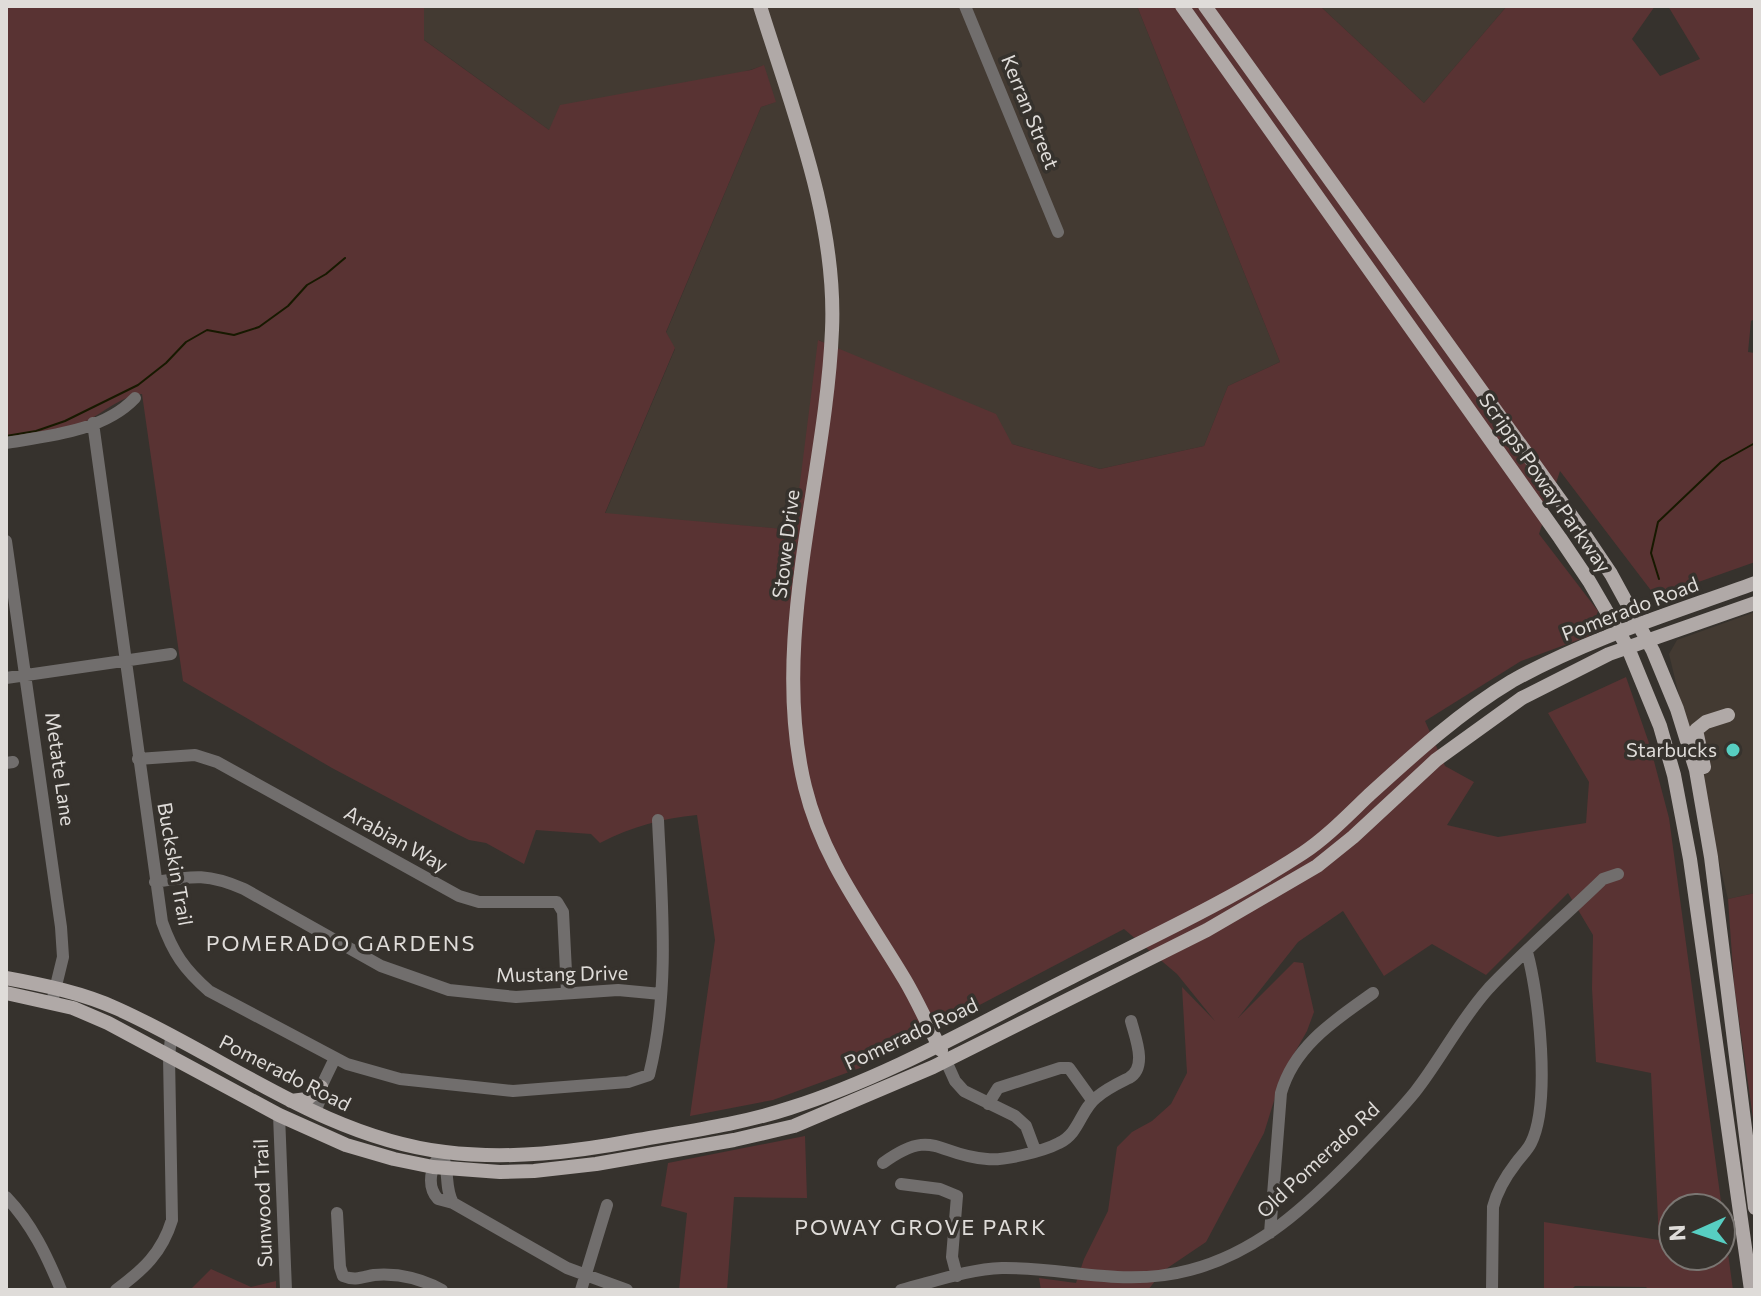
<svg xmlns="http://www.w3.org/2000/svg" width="1761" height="1296" viewBox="0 0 1761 1296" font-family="Commissioner,sans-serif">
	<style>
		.built { fill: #433a32 }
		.green { fill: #593333; fill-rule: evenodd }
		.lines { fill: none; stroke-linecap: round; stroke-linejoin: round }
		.stream { stroke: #171900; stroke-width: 2 }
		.minor { stroke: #716e6d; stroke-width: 12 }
		.major { stroke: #b0a9a7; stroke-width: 14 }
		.poi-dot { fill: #57cec2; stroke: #36322d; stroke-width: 3 }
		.labels { text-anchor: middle; stroke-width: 7; stroke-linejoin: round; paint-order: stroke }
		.street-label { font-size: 20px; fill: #dfdcd9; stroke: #36322d }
		.poi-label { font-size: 20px; fill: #dfdcd9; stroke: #36322d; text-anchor: end }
		.neighbourhood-label { font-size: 22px; letter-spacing: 2px; fill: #dfdcd9; stroke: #36322d }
	</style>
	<rect width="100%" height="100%" fill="#36322d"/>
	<path class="built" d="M380,6h757l143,356 -52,24 -24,60 -104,23 -88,-25 -193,-104 -24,190 -190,-16 70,-165 -9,-16 95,-226 14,-5 -12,-36 -214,64 -169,-122z
		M1320,6h187l-83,97z
		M1755,612v281l-27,6 -59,-245 8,-14z"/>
	<path class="green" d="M6,6h418v34l125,90 11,-25 191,-35 13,-5 12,37 -15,5 -95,225 9,16 -70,165 189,17 24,-190 178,74 16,30 88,25 104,-23 24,-60 52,-24 -143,-356h183l104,97 83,-97h148l-23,33 28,37 40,-17 -32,-53h87v313l-4,2 -3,31 7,1v209l-99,35 -96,-126 -21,63 59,77 -9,25 -68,25 -96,60 20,45 29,16 -27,43 51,12 88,-14 3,-41 -41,-69 78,-36 24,69 19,72 64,472h-84l-3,-3 -71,-1 -4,4h-27v-68l115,18 -8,-167 -55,-11 -4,-74 1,-53 -25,-42 -82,82 -54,-31 -48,32 -41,-65 -45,31 -60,76 56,-56 9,1 11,49 -7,19 -25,44 -18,58 -58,109 -43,29 -15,19h-107l-2,-12 37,5 8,-24 24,-48 9,-64 15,-15 20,-11 19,-17 16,-31 -5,-86 33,34 -38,-47 -53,-45 -264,139 -87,32 -83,16 25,-176 -18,-125c-35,3 -66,12 -97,28l-9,-9 -55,-4 -12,34 -38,-21 -17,-3 -20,-10 -117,-62 -149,-87 -41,-287c-24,2 -43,24 -67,32 -22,6 -46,8 -69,11zM1673,1208h48v48h-48z
		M1755,893v239l-21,-147 -6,-86z
		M805,1136l2,62 -73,-1 -7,93h-48l8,-77 -26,-7 7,-43z
		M211,1269l40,18 25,-6v9h-86z"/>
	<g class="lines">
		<path class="stream" d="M6,436l30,-5 29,-10 73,-36 28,-22 20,-21 21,-12 27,5 25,-8 29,-21 19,-21 19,-11 19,-16
			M1659,579l-8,-26 7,-31 63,-60 34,-19"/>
		<path class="minor" d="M965,6l93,226
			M93,423l69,499c11,31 22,47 47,69l138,73 53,15 113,12 115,-9 21,-7c21,-84 13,-170 9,-255
			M6,443c43,-7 98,-12 129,-45
			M6,541l55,386 2,30 -11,45
			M6,678l165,-24
			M138,759l57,-4 22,7 242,134 20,6h78l6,10 4,80
			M6,763l7,-1
			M155,882c38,-6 52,-9 89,7l137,77 68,24 67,7 102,-7 43,4
			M946,1061l9,20 9,10 51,25 11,10 9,24
			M988,1104l10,-16 62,-20h9l23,32
			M315,1112l8,-20 -2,-5 14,-29
			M279,1115l7,175
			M444,1160c5,15 1,29 9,43
			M436,1161c-6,12 -8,27 2,38l15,4 114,65 60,22
			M883,1163c51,-37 54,-7 104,-4 17,2 57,-8 72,-16 21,-10 21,-33 38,-46 11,-9 20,-13 32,-19 19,-11 6,-41 2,-57
			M901,1184l39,5 17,7 -5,61 5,19
			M6,1197c26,27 41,59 55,93
			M337,1213l3,54 3,9c12,5 20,1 31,-1 24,-2 48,4 68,15
			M1270,1233l11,-140c13,-47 54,-73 92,-100
			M116,1290c27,-20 46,-37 56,-70l-3,-163 2,-20
			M581,1290l26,-85
			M901,1290c32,-8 68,-21 101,-22 65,-1 121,20 188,2 69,-18 118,-65 167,-115 20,-21 40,-41 58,-63 26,-33 45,-72 74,-104 36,-38 77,-73 114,-109l15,-5
			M1492,1290l1,-83c4,-16 13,-31 23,-44 5,-7 11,-12 15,-20 20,-40 8,-148 -4,-191"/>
		<path class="major" d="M760,6c32,103 77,214 72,324 -6,148 -63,310 -27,457 18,74 62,129 100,193 13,22 24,47 36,70
			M1182,6l378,532 29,43 39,67 32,78 14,49 16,84 61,431
			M1205,6l373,519 33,49 42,77 24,58 19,61 15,87 44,351
			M1704,767l-8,-37 10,-8 22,-7
			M6,978c38,7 77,15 112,31 109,49 205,128 327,143 65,8 130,0 193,-12 51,-9 103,-16 152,-32 98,-31 190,-85 282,-131 77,-39 158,-76 231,-124 24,-16 44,-37 65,-57 45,-41 92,-84 144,-115 77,-43 161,-68 243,-98
			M6,993l67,15 35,15 171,92 67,30 48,14 39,8 67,5 34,-1 62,-7 138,-24 60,-14 139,-59 274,-137 110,-64 36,-29 83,-77 86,-62 87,-44 146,-51
			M291,1101l16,-2 14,-12"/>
	</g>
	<circle class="poi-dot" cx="1733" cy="750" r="8"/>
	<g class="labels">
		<g class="street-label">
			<text transform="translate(1030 112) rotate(68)" y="7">Kerran Street</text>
			<text transform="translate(1545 483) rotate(55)" y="7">Scripps Poway Parkway</text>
			<text transform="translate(786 544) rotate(-83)" y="7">Stowe Drive</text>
			<text transform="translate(1630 609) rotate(-21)" y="7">Pomerado Road</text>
			<text transform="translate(60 769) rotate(82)" y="7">Metate Lane</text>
			<text transform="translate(396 839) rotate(29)" y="7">Arabian Way</text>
			<text transform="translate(175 864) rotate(80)" y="7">Buckskin Trail</text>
			<text transform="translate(562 974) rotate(-1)" y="7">Mustang Drive</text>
			<text transform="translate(911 1034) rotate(-25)" y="7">Pomerado Road</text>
			<text transform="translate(285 1073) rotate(27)" y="7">Pomerado Road</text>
			<text transform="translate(1318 1160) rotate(-43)" y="7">Old Pomerado Rd</text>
			<text transform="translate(263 1203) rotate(-92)" y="7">Sunwood Trail</text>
		</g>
		<g class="poi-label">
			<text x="1717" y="757">Starbucks</text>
		</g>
		<g class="neighbourhood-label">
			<text x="341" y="951">POMERADO GARDENS</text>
			<text x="921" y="1235">POWAY GROVE PARK</text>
		</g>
	</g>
	<rect width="1761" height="1296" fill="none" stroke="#dfdcd9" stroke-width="16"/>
	<g transform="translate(1697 1232) rotate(267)"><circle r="38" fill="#36322d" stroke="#7a7672" stroke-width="2"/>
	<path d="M0-6L14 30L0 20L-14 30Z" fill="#57cec2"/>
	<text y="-12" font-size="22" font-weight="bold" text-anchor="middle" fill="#dfdcd9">N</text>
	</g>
</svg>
